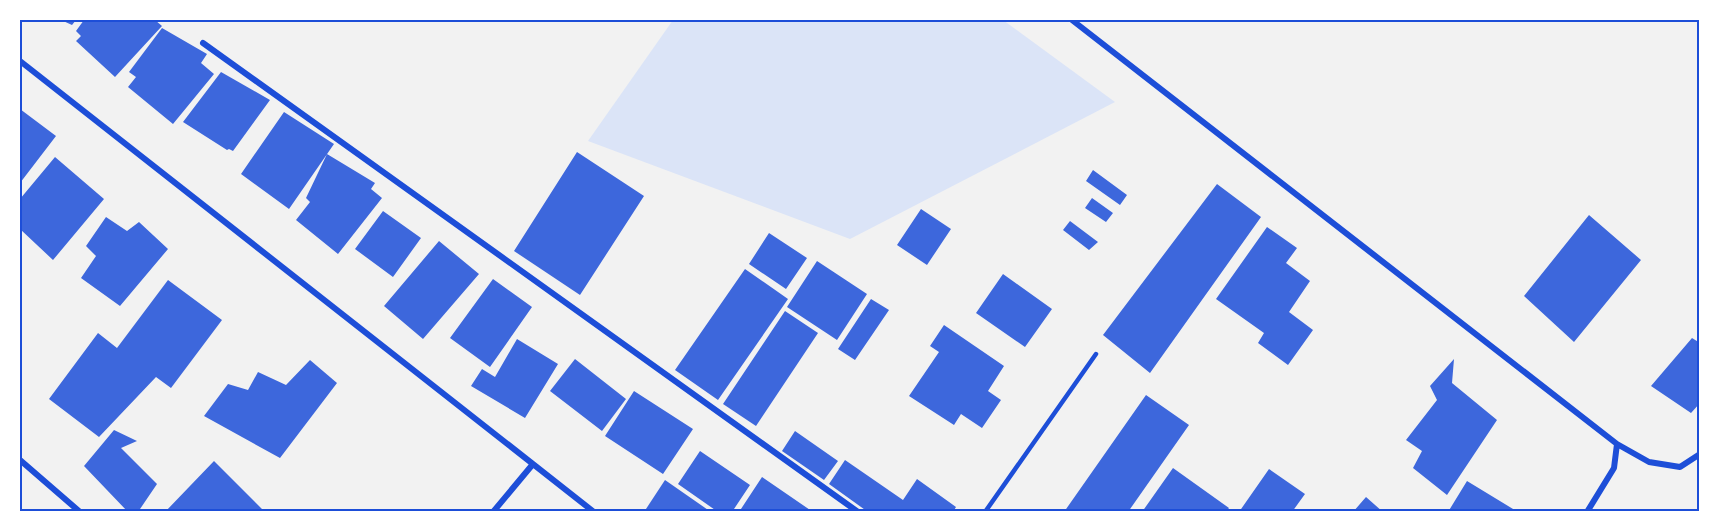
<svg xmlns="http://www.w3.org/2000/svg" width="1719" height="531" viewBox="0 0 1719 531" font-family="Poppins,sans-serif">
	<style>
		.green { fill: #dbe4f7 }
		.building { fill: #3d67dc }
		.lines { fill: none; stroke-linecap: round; stroke-linejoin: round }
		.service { stroke: #1d4ed8; stroke-width: 4.5 }
		.minor { stroke: #1d4ed8; stroke-width: 6 }
		.neatline { fill: none; stroke: #1d4ed8; stroke-width: 2 }
	</style>
	<rect width="100%" height="100%" fill="#f2f2f2"/>
	<path class="green" d="M673,20h330l112,82 -265,137 -262,-98z"/>
	<path class="building" d="M61,20h15l-4,5z
		M84,20h71l7,6 -47,51 -39,-36 5,-5 -5,-5z
		M162,28l45,26 -6,9 13,11 -41,50 -45,-37 8,-10 -7,-5z
		M221,72l49,28 -37,51 -4,-2 -2,1 -44,-28z
		M20,109l36,27 -36,47z
		M284,112l50,32 -45,65 -48,-35z
		M577,152l67,44 -64,99 -66,-44z
		M327,154l48,29 -4,6 11,9 -44,56 -42,-34 14,-18 -4,-4z
		M55,157l49,42 -51,61 -33,-31v-30z
		M1093,170l34,25 -7,10 -34,-24z
		M1217,184l44,33 -111,156 -47,-38z
		M1092,198l21,15 -7,9 -21,-14z
		M921,209l30,20 -24,36 -30,-20z
		M383,211l38,27 -28,39 -38,-28z
		M1589,215l52,45 -67,82 -50,-46z
		M106,217l21,14 12,-9 29,27 -48,57 -39,-28 15,-22 -10,-10z
		M1070,221l28,21 -9,8 -26,-20z
		M1267,227l30,21 -11,15 24,18 -21,31 24,18 -25,35 -30,-22 6,-10 -48,-34z
		M769,233l38,25 -21,31 -37,-25z
		M439,241l40,33 -56,65 -39,-33z
		M817,261l50,33 -30,46 -50,-33z
		M745,269l43,30 -70,101 -43,-30z
		M1003,274l49,35 -27,38 -49,-34z
		M493,279l39,28 -42,60 -40,-29z
		M168,280l54,40 -51,68 -15,-11 -57,60 -50,-38 49,-66 19,15z
		M871,299l18,11 -34,50 -17,-11z
		M785,311l33,22 -62,93 -33,-22z
		M944,325l60,41 -16,25 13,9 -19,28 -21,-14 -7,11 -45,-29 30,-44 -9,-6z
		M1692,338l8,5v60l-9,10 -40,-27z
		M517,339l41,25 -33,54 -54,-32 11,-17 13,8z
		M575,359l51,40 -24,32 -52,-40z
		M1454,359l-2,24 45,37 -50,75 -34,-27 9,-17 -16,-11 31,-40 -7,-14z
		M310,360l27,23 -57,75 -76,-42 24,-32 20,6 10,-18 28,13z
		M634,391l59,38 -30,45 -58,-38z
		M1146,395l43,30 -61,87h-64z
		M114,430l23,11 -16,7 36,36 -19,28h-10l-44,-46z
		M795,431l43,30 -14,19 -42,-29z
		M700,451l50,34 -18,27h-14l-40,-28z
		M845,460l58,40 14,-21 39,28 -3,5h-85l-39,-28z
		M214,461l51,51h-100z
		M1173,468l56,40 -3,4h-84z
		M1269,469l36,25 -13,18h-53z
		M762,477l51,35h-74z
		M665,480l46,32h-67z
		M1467,481l51,31h-70z
		M1366,497l17,15h-30z"/>
	<g class="lines">
		<path class="service" d="M985,512l111,-158"/>
		<path class="minor" d="M1072,20l545,424 -3,24 -27,44
			M203,43l655,469
			M20,61l574,451
			M1617,444l32,18 31,5 20,-13
			M20,460l60,52
			M493,512l40,-48"/>
	</g>
	<rect width="1719" height="531" fill="none" stroke="#ffffff" stroke-width="42"/>
	<rect x="21" y="21" width="1677" height="489" class="neatline"/>
</svg>
